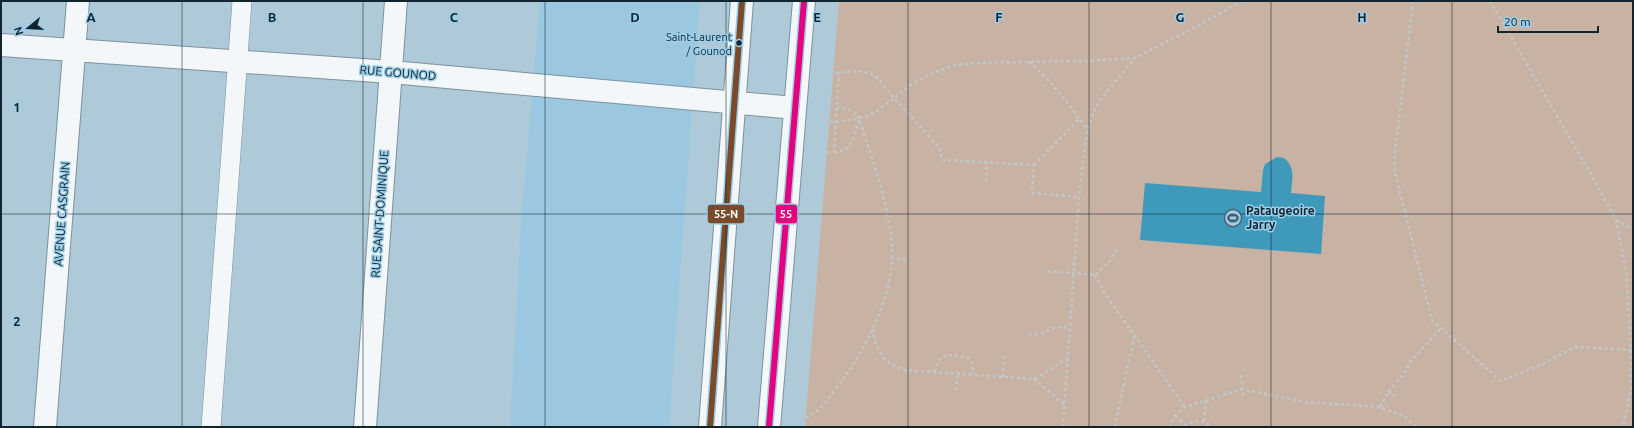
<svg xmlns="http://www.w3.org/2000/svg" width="1634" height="428" viewBox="0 0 1634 428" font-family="Ubuntu,sans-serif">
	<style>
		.built { fill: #9bc8e0 }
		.green { fill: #c8b2a4 }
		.water { fill: #3f99bb }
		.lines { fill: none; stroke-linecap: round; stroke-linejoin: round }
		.service-casing { stroke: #7c929e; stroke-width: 20 }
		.minor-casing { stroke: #7c929e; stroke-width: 24 }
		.secondary-casing { stroke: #7c929e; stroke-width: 24 }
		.path { stroke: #c0c8cc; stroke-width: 2.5; stroke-dasharray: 3 3; stroke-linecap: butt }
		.service { stroke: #f3f7f9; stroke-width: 19 }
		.minor { stroke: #f3f7f9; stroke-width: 22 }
		.secondary { stroke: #f3f7f9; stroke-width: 22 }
		.bus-1-casing { stroke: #9ccee9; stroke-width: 9 }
		.bus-2-casing { stroke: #9ccee9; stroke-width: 9 }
		.bus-1 { stroke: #e5007d; stroke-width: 6 }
		.bus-2 { stroke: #7a4b2a; stroke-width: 6 }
		.grid { fill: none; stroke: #11252f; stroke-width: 1; stroke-opacity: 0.55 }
		.bus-dot { fill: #11252f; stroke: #9ccee9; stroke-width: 1.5 }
		.labels { text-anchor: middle; stroke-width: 3; stroke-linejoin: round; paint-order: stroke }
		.bus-label { font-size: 11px; fill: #11252f; stroke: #9ccee9; text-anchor: end }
		.street-label { font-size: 12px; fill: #11252f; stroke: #9ccee9 }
		.poi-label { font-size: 12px; font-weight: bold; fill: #11252f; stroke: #9ccee9; text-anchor: start }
		.grid-label { font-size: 13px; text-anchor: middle; font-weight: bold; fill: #11252f; stroke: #9ccee9; stroke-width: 3; stroke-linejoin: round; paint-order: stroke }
		.line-badge { stroke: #9ccee9; stroke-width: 1.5 }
		.badge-label { font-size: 11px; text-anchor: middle; font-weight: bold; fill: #fff }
	</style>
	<rect width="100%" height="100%" fill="#aec9d8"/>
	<path class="built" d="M540,1h160l-31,426h-159l11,-205z"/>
	<path class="green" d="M839,1h794v426h-828z"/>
	<path class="water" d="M1277,157l7,1c12,9 8,22 7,35l34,3 -4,58 -181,-14 5,-57 116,9 2,-22 2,-6z"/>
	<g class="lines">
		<g class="service-casing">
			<path id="service" d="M211,427l31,-426"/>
		</g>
		<g class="minor-casing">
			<path id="minor" d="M1,45l390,27 404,36
				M45,427l33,-426
				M365,427l31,-426"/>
		</g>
		<g class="secondary-casing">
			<path id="secondary" d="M710,427l32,-426
				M769,427l35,-426"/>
		</g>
		<path class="path" d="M1413,1l-19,160 1,12 37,147 69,61 42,-17 30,-16 7,-1 51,3
			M1490,1l102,175 24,44 10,51 5,79v38l-8,39
			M1029,62c25,22 40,42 59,69
			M829,73l29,-2 12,2 8,6 17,20 43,47 3,8 1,6 92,5 -2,28 47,4
			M824,121l15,1 28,-6 12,-6 33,-26 16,-9 24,-9 24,-3 104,-2 55,-3
			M822,152c30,3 30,-8 37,-33
			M834,153l5,-81
			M1034,165l45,-46
			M986,182l1,-20
			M1616,220l17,9
			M891,258l14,2
			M1048,271l47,4 14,-13 8,-13
			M1095,275l10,19 80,113
			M873,329c3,23 10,33 31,41l130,9 34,-21
			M1029,334h10l15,-6 16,-1
			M935,372c2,-12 6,-18 19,-17 6,1 10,1 16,4l3,10 -1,6
			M1241,375l2,21
			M1003,377l1,-24
			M1034,379l30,25
			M956,390l2,-16
			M1389,391l6,5
			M1380,407l9,-16 18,-21 2,-7 32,-35
			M1175,416l11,9
			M800,419c20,-3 32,-26 43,-40 25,-34 52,-89 49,-132 -3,-44 -20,-87 -33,-129 -6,-8 -12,-10 -22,-10
			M1204,421l2,-21
			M1063,427l16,-230 6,-54 4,-19 6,-15 6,-10 34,-41 59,-30 48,-27
			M1115,427l19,-91
			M1169,427l6,-11 10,-9 57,-18 63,13 75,5 25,10 11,10
			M1185,427c8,-8 19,-8 27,0"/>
		<use href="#service" class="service"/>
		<use href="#minor" class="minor"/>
		<use href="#secondary" class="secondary"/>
		<g class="bus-1-casing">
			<path id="bus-1" d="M769,427l35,-426"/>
		</g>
		<g class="bus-2-casing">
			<path id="bus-2" d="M710,427l32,-426"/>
		</g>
		<use href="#bus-1" class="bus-1"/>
		<use href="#bus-2" class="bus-2"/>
	</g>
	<path class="grid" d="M182,1v426M363,1v426M545,1v426M726,1v426M908,1v426M1089,1v426M1271,1v426M1452,1v426M1,214h1632"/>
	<defs>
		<g id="stadium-ring" transform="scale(0.9)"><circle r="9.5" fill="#9ccee9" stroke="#485e6a" stroke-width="1.5"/><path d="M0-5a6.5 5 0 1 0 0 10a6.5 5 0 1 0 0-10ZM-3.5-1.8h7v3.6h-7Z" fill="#485e6a"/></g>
	</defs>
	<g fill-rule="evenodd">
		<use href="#stadium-ring" x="1233" y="218"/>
	</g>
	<circle class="bus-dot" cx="739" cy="43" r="3.5"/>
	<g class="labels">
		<g class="bus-label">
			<text x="732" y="41">Saint-Laurent<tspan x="732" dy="14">/ Gounod</tspan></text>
		</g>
		<g class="street-label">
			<text transform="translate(398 73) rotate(5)" y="4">RUE GOUNOD</text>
			<text transform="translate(62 214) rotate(-86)" y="4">AVENUE CASGRAIN</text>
			<text transform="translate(380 214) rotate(-86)" y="4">RUE SAINT-DOMINIQUE</text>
		</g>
		<g class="poi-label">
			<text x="1246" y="215">Pataugeoire<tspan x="1246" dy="14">Jarry</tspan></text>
		</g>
	</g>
	<g class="grid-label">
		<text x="91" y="22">A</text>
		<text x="272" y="22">B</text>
		<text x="454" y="22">C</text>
		<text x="635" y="22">D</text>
		<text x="817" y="22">E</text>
		<text x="999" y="22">F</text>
		<text x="1180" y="22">G</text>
		<text x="1362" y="22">H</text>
		<text x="17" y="112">1</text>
		<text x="17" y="326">2</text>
	</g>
	<g class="line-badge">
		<rect x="707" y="204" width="38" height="20" rx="4" fill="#7a4b2a"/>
		<rect x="775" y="204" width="23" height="20" rx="4" fill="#e5007d"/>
	</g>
	<g class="badge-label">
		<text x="726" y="218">55-N</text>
		<text x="786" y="218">55</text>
	</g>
	<rect width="1634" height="428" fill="none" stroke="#11252f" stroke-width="4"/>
	<g transform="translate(28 28) rotate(252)" stroke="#9ccee9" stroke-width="3" paint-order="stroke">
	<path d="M0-3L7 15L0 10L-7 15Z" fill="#11252f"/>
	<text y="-6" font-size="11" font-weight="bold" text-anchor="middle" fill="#11252f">N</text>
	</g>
	<path d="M1498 26v6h100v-6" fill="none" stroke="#11252f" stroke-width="2"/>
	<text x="1504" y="26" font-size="12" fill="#11252f" stroke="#9ccee9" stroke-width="3" paint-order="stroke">20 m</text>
</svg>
